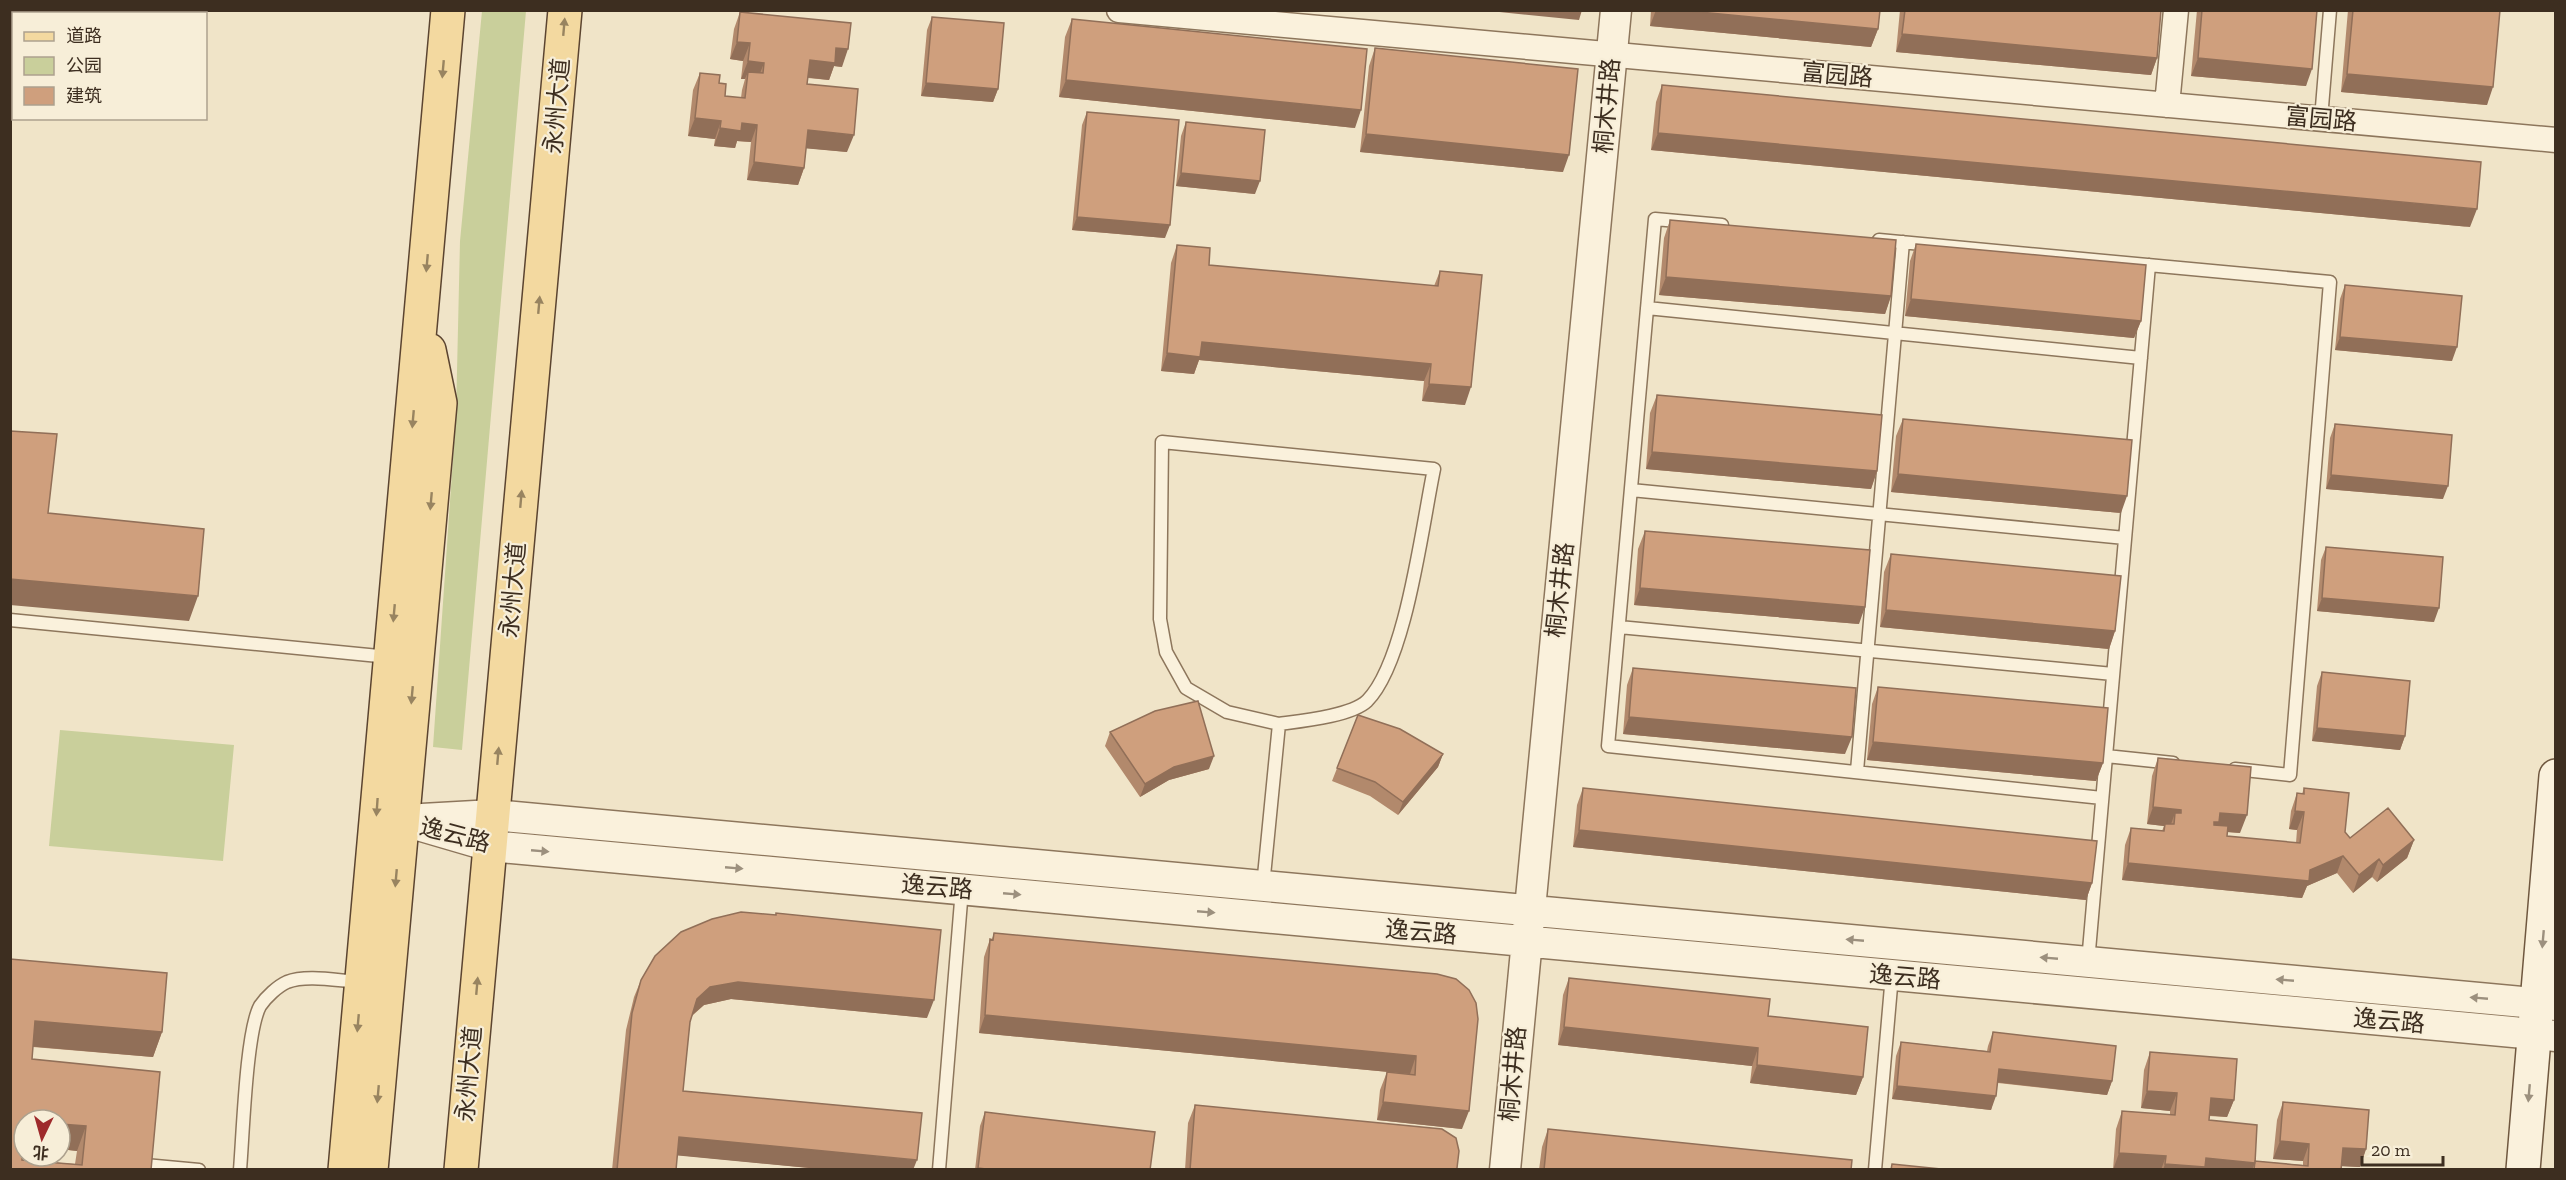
<svg xmlns="http://www.w3.org/2000/svg" width="2566" height="1180" viewBox="0 0 2566 1180" font-family="'Zilla Slab','Noto Sans SC',serif">
	<style>
		.green { fill: #c9cf9b }
		.lines { fill: none; stroke-linecap: round; stroke-linejoin: round }
		.service-casing { stroke: #8d765c; stroke-width: 15 }
		.minor-casing { stroke: #8d765c; stroke-width: 27 }
		.tertiary-casing { stroke: #8d765c; stroke-width: 33 }
		.secondary-casing { stroke: #6f573f; stroke-width: 36 }
		.primary-casing { stroke: #5b4430; stroke-width: 36 }
		.service { stroke: #faf1dc; stroke-width: 12 }
		.minor { stroke: #faf1dc; stroke-width: 24 }
		.tertiary { stroke: #faf1dc; stroke-width: 30 }
		.secondary { stroke: #faf1dc; stroke-width: 33 }
		.primary { stroke: #f3d9a0; stroke-width: 33 }
		.wall { fill: #b2896c; fill-rule: evenodd }
		.shaded-wall { fill: #916f58 }
		.building { fill: #cf9f7d; stroke: #916f58; stroke-width: 1.5; fill-rule: evenodd }
		.oneway { fill: #988460 }
		.oneway2 { fill: #9c907e }
		.labels { text-anchor: middle; stroke-width: 4.5; stroke-linejoin: round; paint-order: stroke }
		.street-label { font-size: 24px; fill: #3d2e20; stroke: #f7eed8 }
	</style>
	<rect width="100%" height="100%" fill="#f0e4c8"/>
	<path class="green" d="M482,11h44l-64,739 -29,-3 23,-332 4,-174z
		M60,730l174,15 -11,116 -174,-15z"/>
	<g class="lines">
		<g class="service-casing">
			<path id="service" d="M2321,119l9,-109
				M1722,225l-67,-6 -47,527 494,52
				M1879,240l451,42 -40,493 -55,-6
				M1647,308l494,50
				M1631,490l494,48
				M10,620l379,37
				M1619,627l494,47
				M2106,756l67,7
				M1857,771l46,-529
				M1263,886l16,-162c22,-3 72,-8 88,-23 39,-39 55,-175 67,-232l-272,-27 -2,177 6,33 20,36 41,24 52,12
				M2088,962l61,-697
				M145,1165l54,5
				M240,1170c3,-35 6,-138 20,-164 6,-9 18,-20 27,-24 20,-8 52,-1 73,0
				M939,1170l23,-281
				M1875,1170l17,-195"/>
		</g>
		<g class="minor-casing">
			<path id="minor" d="M1119,10l1437,130
				M2167,105l9,-95"/>
		</g>
		<g class="tertiary-casing">
			<path id="tertiary" d="M422,819l71,-4 2063,190
				M401,820l89,26 2066,190
				M1505,1170l111,-1160"/>
		</g>
		<g class="secondary-casing">
			<path id="secondary" d="M2523,1170l33,-394"/>
		</g>
		<g class="primary-casing">
			<path id="primary" d="M345,1170l103,-1160
				M371,1170l69,-767 -11,-53
				M461,1170l104,-1160"/>
		</g>
		<use href="#service" class="service"/>
		<use href="#minor" class="minor"/>
		<use href="#tertiary" class="tertiary"/>
		<use href="#secondary" class="secondary"/>
		<use href="#primary" class="primary"/>
	</g>
	<path class="wall" d="M1651,10h229l-2,19 -7,18 -221,-21z
		M1900,10h261l-4,48 -6,17 -255,-23z
		M2197,10h120l-11,76 -115,-10z
		M2348,10h152l-13,95 -146,-13z
		M740,12l102,55 -8,-1 -5,14 -21,-2 -1,6 40,68 -41,-4 -2,20 -6,17 -51,-5 4,-38 -14,-1 -2,7 -21,-2 1,-7 -27,-3 5,-46 7,-17 19,10 6,13 16,2 1,-8 3,-11h-4l2,-18 -13,-2 4,-30z
		M932,17l66,72 -5,13 -72,-6 6,-66z
		M1072,19l283,109 -296,-31 6,-60z
		M1375,48l188,124 -203,-20 9,-86z
		M1662,85l808,142 -819,-77 5,-48z
		M1087,112l78,126 -93,-8 10,-105z
		M1186,122l69,72 -79,-8 5,-50z
		M1670,220l221,76 -6,18 -226,-19 5,-57z
		M1916,244l225,77 -7,17 -229,-22 5,-55z
		M1177,245l32,20 225,21 6,-15 25,134 -43,-4 2,-20 -225,-21 -5,14 -33,-3 10,-108z
		M2345,285l107,76 -117,-11 5,-51z
		M1657,395l220,76 -6,18 -225,-20 4,-56z
		M1903,419l218,94 -230,-21 5,-56z
		M2335,424l108,75 -117,-10 4,-51z
		M1645,531l214,93 -225,-19 4,-56z
		M2326,547l108,75 -117,-11 4,-51z
		M1891,554l224,77 -6,18 -229,-22 4,-55z
		M1633,668l212,86 -222,-20 4,-49z
		M2322,672l83,64 -5,14 -88,-9 5,-55z
		M1878,687l225,76 -7,18 -229,-21 5,-56z
		M1358,715l85,39 -5,13 -40,48 -28,-19 -38,-15z
		M1110,732l99,37 -40,11 -29,17 -35,-51z
		M2158,758l82,75 -13,-1v4l69,7 1,-13 -8,-1 2,-18 6,-18 5,1 2,-6 46,50 64,2 -7,18 -30,24 -5,-5 -19,16 -16,-20 -30,13 -5,12 -180,-18 3,-35 6,-17 31,3 2,-5 -17,-2 5,-48z
		M1583,788l509,95 -6,17 -513,-53 4,-42z
		M776,913l151,105 -196,-19 -27,6 -12,11 -2,6 -7,69 230,79h-83l-153,-15 -1,15h-64l14,-140 8,-33 7,-17 134,-65z
		M994,933l443,41 25,155 -85,-9 3,-30 7,-18 23,2 -431,-41 5,-76 6,-18h2z
		M10,959l152,73 -9,25 -120,-10 -1,12 119,111h-141zM60,1120v29l17,2 -2,13 -53,-4 1,-14z
		M1569,978l199,38 95,61 -7,18 -106,-12 2,-17 -194,-21 5,-50z
		M1993,1032l119,49 -5,14 -109,-12 -7,27 -99,-11 4,-43 5,-14 86,9 1,-5z
		M2150,1052l84,48 -7,17 -18,-1v4l46,41 48,4v-4l-30,-2 4,-39 6,-18 83,47 -6,18 -18,-1 -1,4h-228l3,-41 6,-18 48,4v-4l-29,-3 3,-38z
		M1195,1105l262,63 -1,2h-271l3,-47z
		M985,1112l165,58h-175l5,-44z
		M1548,1129l303,41h-312l3,-23z"/>
	<path class="shaded-wall" d="M1480,10h102l-3,10z
		M1656,10h23l199,19 -7,18 -221,-21z
		M1902,34l255,24 -6,17 -255,-23z
		M737,42l13,1 -7,18 -13,-2z
		M836,48l12,1 -6,18 -8,-1 -5,14 -26,-3 7,-17z
		M2198,58l114,11 -6,17 -115,-10z
		M748,61l16,2 -7,18 -9,-9 -3,7h-4z
		M2347,74l146,13 -6,18 -146,-13z
		M1066,80l295,30 -6,18 -296,-31z
		M926,83l72,6 -5,13 -72,-6z
		M695,118l26,3 -6,18 -27,-3z
		M742,123l15,2 -6,17 -14,-1 -2,7 -21,-2 6,-18z
		M808,130l46,5 -7,17 -45,-4z
		M1658,133l819,76 -7,18 -819,-77z
		M1366,134l203,21 -6,17 -203,-20z
		M754,162l50,6 -6,17 -51,-5z
		M1181,173l79,8 -5,13 -79,-8z
		M1077,217l93,8 -5,13 -93,-8z
		M1666,277l225,19 -6,18 -226,-19z
		M1911,299l230,22 -7,17 -229,-22z
		M2340,337l117,10 -5,14 -117,-11z
		M1202,342l229,22 -7,17 -225,-21 -5,14 -33,-3 6,-18z
		M1429,384l42,3 -6,18 -43,-4z
		M1652,452l225,19 -6,18 -225,-20z
		M1898,474l229,22 -6,17 -230,-21z
		M2331,475l117,11 -5,13 -117,-10z
		M10,579l188,17 -9,25 -179,-16z
		M1640,588l225,19 -6,17 -225,-19z
		M2322,598l117,10 -5,14 -117,-11z
		M1886,610l229,21 -6,18 -229,-22z
		M1629,717l223,20 -7,17 -222,-20z
		M2317,728l88,8 -5,14 -88,-9z
		M1873,742l230,21 -7,18 -229,-21z
		M1443,754l-5,13 -40,48 5,-13z
		M1214,756l-5,13 -40,11 -29,17 5,-13 29,-17z
		M2153,807l28,3 -6,17 -1,-3 1,-11 -5,14 -5,-3 -1,2 -17,-2z
		M2295,811l9,1 -7,18 -8,-1z
		M2220,813l27,2 -7,18 -24,-2 -3,9 1,-18z
		M1579,830l513,53 -6,17 -513,-53z
		M2414,840l-7,18 -30,24 6,-17z
		M2343,856l-6,17 -30,13 -5,12 -180,-18 6,-17 182,7z
		M2379,859l-7,18 -19,16 6,-18z
		M738,982l196,18 -7,18 -196,-19 -27,6 -14,12 7,-18 13,-12z
		M985,1015l431,41 -6,18 -431,-41z
		M35,1021l127,11 -9,25 -127,-11z
		M1564,1027l194,21 -6,18 -194,-21z
		M1757,1065l106,12 -7,18 -106,-12z
		M1999,1069l113,12 -5,14 -113,-13z
		M1897,1086l99,10 -5,14 -99,-11z
		M2147,1091l30,2 -7,18 -29,-3z
		M2211,1098l23,2 -7,17 -23,-2z
		M1383,1102l86,9 -7,18 -85,-9z
		M60,1124l26,2 -9,25 -17,-2z
		M679,1137l238,23 -4,10h-83l-157,-15z
		M2280,1141l29,3 -6,17 -30,-2z
		M2343,1148l23,1 -6,18 -23,-1z
		M2119,1153l47,3 -5,14h-48z
		M2206,1158l49,5 -3,7h-89l2,-6z"/>
	<path class="building" d="M1679,10h201l-2,19z
		M1905,10h256l-4,48 -255,-24z
		M2202,10h115l-5,59 -114,-11z
		M2353,10h147l-7,77 -146,-13z
		M740,12l111,11 -3,26 -12,-1 -1,15 -25,-3 -3,24 51,5 -4,46 -46,-5 -4,38 -50,-6 3,-37 -15,-2 -1,8 -21,-3 1,-7 -26,-3 5,-45 20,2 -1,8 7,1 -1,12 20,2 3,-26 15,1 1,-10 -16,-2 2,-18 -13,-1z
		M932,17l72,6 -6,66 -72,-6z
		M1072,19l295,30 -6,61 -295,-30z
		M1375,48l203,21 -9,86 -203,-21z
		M1662,85l819,77 -4,47 -819,-76z
		M1087,112l92,8 -9,105 -93,-8z
		M1186,122l79,8 -5,51 -79,-8z
		M1670,220l226,20 -5,56 -225,-19z
		M1916,244l230,21 -5,56 -230,-22z
		M1177,245l33,3 -1,17 229,21 2,-15 42,4 -11,112 -42,-3 2,-20 -229,-22 -2,15 -33,-4z
		M2345,285l117,11 -5,51 -117,-10z
		M1657,395l225,20 -5,56 -225,-19z
		M1903,419l229,21 -5,56 -229,-22z
		M2335,424l117,11 -4,51 -117,-11z
		M10,431l47,3 -9,79 156,16 -6,67 -188,-17z
		M1645,531l225,19 -5,57 -225,-19z
		M2326,547l117,10 -4,51 -117,-10z
		M1891,554l230,22 -6,55 -229,-21z
		M1633,668l223,20 -4,49 -223,-20z
		M2322,672l88,9 -5,55 -88,-8z
		M1878,687l230,21 -5,55 -230,-21z
		M1198,701l16,55 -40,11 -29,17 -35,-52 45,-21z
		M1358,715l42,14 43,25 -40,48 -28,-20 -38,-14z
		M2158,758l93,9 -4,48 -27,-2 -1,9h-5v3l14,1 -1,10 73,7 4,-31 -9,-1 2,-18 7,1v-6l45,5 -4,39 5,6 38,-30 26,32 -31,25 -4,-6 -20,16 -16,-19 -33,14 -1,11 -181,-18 3,-35 33,3 1,-7h9l1,-11h6v-3l-28,-3z
		M1583,788l514,53 -5,42 -513,-53z
		M741,912l35,3v-2l165,17 -7,70 -196,-18 -28,5 -13,12 -7,23 -7,69 239,22 -5,47 -238,-23 -3,33h-59l15,-157 9,-33 14,-24 26,-24 31,-13z
		M994,933l443,41 19,5 13,11 7,13 2,16 -9,92 -86,-9 4,-30 28,3 1,-19 -431,-41 5,-76 3,1z
		M10,959l157,14 -5,59 -127,-11 -3,38 128,13 -9,98h-141zM24,1120h36v4l26,2 -4,39 -60,-5 2,-19z
		M1569,978l201,21 -2,17 100,11 -5,50 -106,-12 1,-17 -194,-21z
		M1993,1032l123,14 -4,35 -113,-12 -3,27 -99,-10 4,-44 89,10z
		M2150,1052l87,7 -3,41 -23,-2 -2,22 48,5 -2,38 -49,-5 -1,9 -40,-3 1,-8 -47,-3 3,-42 53,4 2,-22 -30,-2z
		M2283,1102l86,8 -3,39 -23,-1 -2,22h-87l1,-9 53,5 1,-22 -29,-3z
		M1195,1105l247,24 14,9 3,13 -2,17 -2,2h-265z
		M985,1112l170,20 -5,38h-156l-16,-2z
		M1548,1129l304,31 -1,10h-307z
		M1892,1164l59,6h-60z"/>
	<defs><path id="oneway-solid" d="M-6-.8H1V-3.2L6.5 0L1 3.2V.8H-6Z" transform="scale(1.5)"/></defs>
	<g class="oneway">
		<use href="#oneway-solid" transform="translate(564 27) rotate(-85)"/>
		<use href="#oneway-solid" transform="translate(443 69) rotate(95)"/>
		<use href="#oneway-solid" transform="translate(427 263) rotate(95)"/>
		<use href="#oneway-solid" transform="translate(539 305) rotate(-85)"/>
		<use href="#oneway-solid" transform="translate(413 419) rotate(95)"/>
		<use href="#oneway-solid" transform="translate(521 499) rotate(-85)"/>
		<use href="#oneway-solid" transform="translate(431 501) rotate(95)"/>
		<use href="#oneway-solid" transform="translate(394 613) rotate(95)"/>
		<use href="#oneway-solid" transform="translate(412 695) rotate(95)"/>
		<use href="#oneway-solid" transform="translate(498 756) rotate(-85)"/>
		<use href="#oneway-solid" transform="translate(377 807) rotate(94)"/>
		<use href="#oneway-solid" transform="translate(396 878) rotate(95)"/>
		<use href="#oneway-solid" transform="translate(477 986) rotate(-85)"/>
		<use href="#oneway-solid" transform="translate(358 1023) rotate(95)"/>
		<use href="#oneway-solid" transform="translate(378 1094) rotate(95)"/>
	</g>
	<g class="oneway2">
		<use href="#oneway-solid" transform="translate(540 851) rotate(5)"/>
		<use href="#oneway-solid" transform="translate(734 868) rotate(5)"/>
		<use href="#oneway-solid" transform="translate(1012 894) rotate(5)"/>
		<use href="#oneway-solid" transform="translate(1206 912) rotate(5)"/>
		<use href="#oneway-solid" transform="translate(2543 939) rotate(95)"/>
		<use href="#oneway-solid" transform="translate(1855 940) rotate(-175)"/>
		<use href="#oneway-solid" transform="translate(2049 958) rotate(-175)"/>
		<use href="#oneway-solid" transform="translate(2285 980) rotate(-175)"/>
		<use href="#oneway-solid" transform="translate(2479 998) rotate(-175)"/>
		<use href="#oneway-solid" transform="translate(2529 1093) rotate(95)"/>
	</g>
	<g class="labels">
		<g class="street-label">
			<text transform="translate(1837 75) rotate(5)" y="8">富园路</text>
			<text transform="translate(557 106) rotate(-85)" y="8">永州大道</text>
			<text transform="translate(1607 106) rotate(-85)" y="8">桐木井路</text>
			<text transform="translate(2321 119) rotate(5)" y="8">富园路</text>
			<text transform="translate(513 590) rotate(-85)" y="8">永州大道</text>
			<text transform="translate(1560 590) rotate(-84)" y="8">桐木井路</text>
			<text transform="translate(455 835) rotate(15)" y="8">逸云路</text>
			<text transform="translate(937 887) rotate(5)" y="8">逸云路</text>
			<text transform="translate(1421 932) rotate(5)" y="8">逸云路</text>
			<text transform="translate(1905 977) rotate(5)" y="8">逸云路</text>
			<text transform="translate(2389 1021) rotate(5)" y="8">逸云路</text>
			<text transform="translate(469 1074) rotate(-85)" y="8">永州大道</text>
			<text transform="translate(1513 1074) rotate(-85)" y="8">桐木井路</text>
		</g>
	</g>
	<rect width="2566" height="1180" fill="none" stroke="#3d2e20" stroke-width="24"/>
	<rect x="12" y="12" width="195" height="108" fill="#f7eed8" stroke="#ada18e" stroke-width="1.5"/>
	<rect x="24" y="32" width="30" height="9" fill="#f3d9a0" stroke="#ada18e" stroke-width="1.5"/>
	<text x="66" y="42" font-size="18" fill="#3d2e20">道路</text>
	<rect x="24" y="57" width="30" height="18" fill="#c9cf9b" stroke="#ada18e" stroke-width="1.5"/>
	<text x="66" y="72" font-size="18" fill="#3d2e20">公园</text>
	<rect x="24" y="87" width="30" height="18" fill="#cf9f7d" stroke="#ada18e" stroke-width="1.5"/>
	<text x="66" y="102" font-size="18" fill="#3d2e20">建筑</text>
	<g transform="translate(42 1138) rotate(185)"><circle r="28" fill="#f7eed8" stroke="#ada18e" stroke-width="1.5"/>
	<path d="M0-4.5L10 22L0 15L-10 22Z" fill="#9e2a2b"/>
	<text y="-9" font-size="16" font-weight="bold" text-anchor="middle" fill="#3d2e20">北</text>
	</g>
	<path d="M2362 1156v9h81v-9" fill="none" stroke="#3d2e20" stroke-width="3"/>
	<text x="2371" y="1156" font-size="18" fill="#3d2e20" stroke="#f7eed8" stroke-width="4.5" paint-order="stroke">20 m</text>
</svg>
